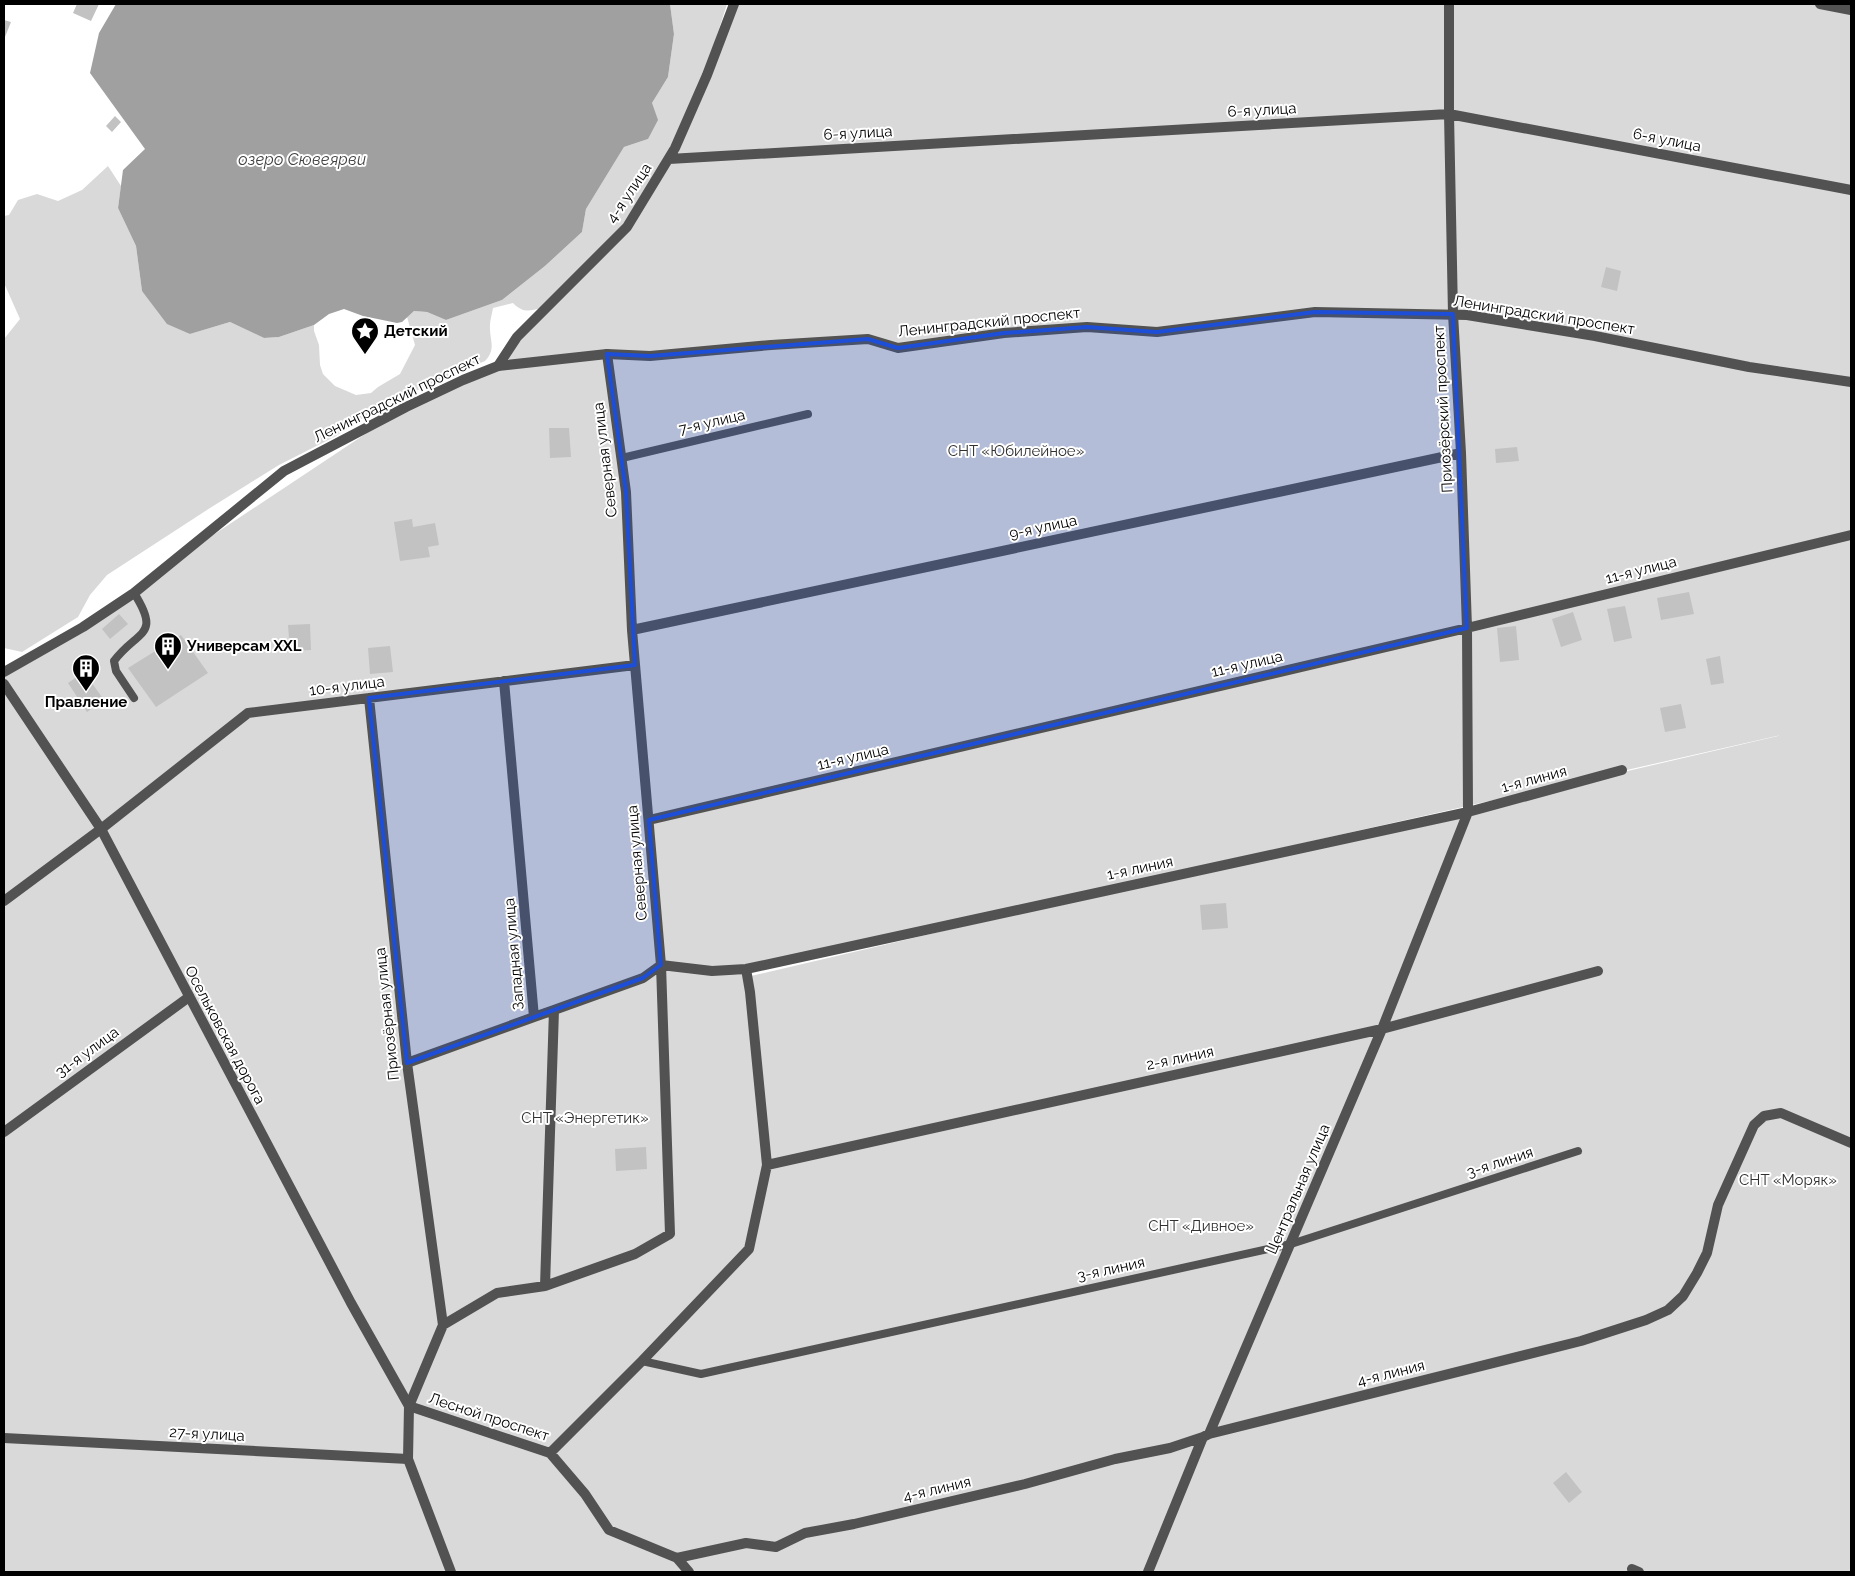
<svg xmlns="http://www.w3.org/2000/svg" width="1855" height="1576" viewBox="0 0 1855 1576" font-family="Raleway,sans-serif">
	<style>
		.green { fill: #d9d9d9; fill-rule: evenodd }
		.water { fill: #a0a0a0 }
		.building { fill: #c2c2c2 }
		.lines { fill: none; stroke-linecap: round; stroke-linejoin: round }
		.service { stroke: #525252; stroke-width: 8 }
		.minor { stroke: #525252; stroke-width: 10 }
		.tertiary { stroke: #525252; stroke-width: 10 }
		.marked { fill: #1d4ed8; fill-opacity: 0.2; stroke: #1d4ed8; stroke-width: 4; stroke-linejoin: round }
		.labels { text-anchor: middle; stroke-width: 4; stroke-linejoin: round; paint-order: stroke }
		.street-label { font-size: 15px; fill: #000; stroke: #fff }
		.poi-label { font-size: 15px; font-weight: bold; fill: #000; stroke: #fff; text-anchor: start }
		.park-label { font-size: 15px; fill: #303030; stroke: #fff }
		.water-label { font-size: 16px; font-style: italic; fill: #414141; stroke: #fff }
	</style>
	<rect width="100%" height="100%" fill="#fff"/>
	<path class="green" d="M670,4h57l-37,115 43,-115h1118v1568h-1847v-900l79,-45 97,-70 226,-150 92,-41 49,-60c-13,4 -23,9 -34,-3l-20,5c-1,6 -3,12 -3,17 -1,15 7,23 -5,36l-106,46 -43,29 -57,29 -69,43 -103,67 -17,20 -12,22 -56,35 -18,-4v-309l16,-20 -16,-36v-67l5,-1 9,-15 19,-6 21,7 24,-11 26,-24 13,20 -3,22 18,38 6,45 48,43 40,-12 34,16 15,-1 35,-12v6l5,14 1,20 3,9 12,12 21,9 15,-2 7,-6 22,-13 15,-29 -8,-28 7,-6 13,1 19,8 56,-20 43,-34 37,-34 4,-23 38,-62 24,-8 4,-36 16,-26 6,-43zM1786,734l-1035,242 -79,-9 74,2z"/>
	<path class="water" d="M116,4h554l4,30 -6,43 -16,26 6,17 -10,19 -24,8 -38,62 -4,23 -37,34 -43,34 -56,20 -19,-8 -13,-1 -12,11 -5,1 -34,-7 -19,-7 -15,5 -15,11 -35,12 -15,1 -34,-16 -40,12 -23,-10 -25,-33 -6,-45 -18,-38 5,-38 22,-21 -55,-76 9,-40z"/>
	<path class="building" d="M77,4h22l-8,17 -18,-8z
		M4,20l7,2 -6,15 -1,-1z
		M115,116l6,6 -9,10 -6,-6z
		M1606,267l15,4 -4,20 -16,-4z
		M549,428h20l2,29 -21,1z
		M1517,447l2,14 -23,2 -1,-14z
		M412,519l1,8 22,-4 4,22 -11,2 2,10 -30,4 -6,-39z
		M1689,592l5,22 -33,6 -4,-22z
		M1625,606l7,32 -18,4 -7,-33z
		M1573,612l9,28 -21,7 -9,-28z
		M119,614l9,10 -18,15 -8,-10z
		M310,624l1,26 -21,1 -2,-26z
		M1516,626l3,34 -19,2 -3,-34z
		M181,635l27,38 -52,34 -28,-39z
		M390,646l3,26 -23,2 -2,-26z
		M1720,656l4,27 -13,2 -5,-26z
		M84,672l20,28 -17,12 -19,-29z
		M1681,704l5,24 -21,4 -5,-24z
		M1226,903l2,25 -26,2 -2,-25z
		M646,1147l1,22 -31,2 -1,-22z
		M1566,1472l16,20 -13,11 -16,-20z"/>
	<g class="lines">
		<path class="service" d="M622,458l186,-44
			M134,698l-18,-27 -2,-10c23,-31 48,-24 20,-68
			M642,1361l59,13 590,-130 287,-93"/>
		<path class="minor" d="M1820,4l31,6
			M669,159l780,-45 402,76
			M607,354l19,138 6,138 29,335 9,269 -35,20 -90,32 -48,7 -54,32 -34,81 141,47 35,41 24,36 68,28 12,14
			M498,366l19,-29 110,-110 48,-79 32,-73 27,-71
			M632,630l829,-177
			M504,681l30,336 20,-7 -9,276
			M369,698l38,365 36,262
			M649,820l818,-192 384,-93
			M4,901l97,-72 147,-116 387,-48
			M554,1010l89,-32 18,-13 51,6 34,-2 722,-157 154,-42
			M407,1063l127,-46
			M4,1132l185,-135
			M767,1165l615,-136 216,-58
			M1209,1434l372,-93 65,-21 22,-10 15,-14 14,-23 10,-20 11,-48 36,-80 10,-9 17,-3 70,30
			M4,1438l404,21
			M550,1453l92,-92 107,-112 18,-84 -17,-173 -4,-23
			M677,1558l69,-15 30,4 29,-14 49,-9 171,-40 90,-25 55,-11 33,-11
			M1632,1569l7,3
			M1148,1572l55,-135 6,-3 173,-405 86,-217 -1,-184 -6,-175 -8,-139 -4,-200v-110"/>
		<path class="tertiary" d="M4,672l79,-45 51,-34 150,-122 122,-64 57,-27 35,-14 109,-12 43,2 121,-11 97,-6 30,9 106,-15 83,-6 70,5 158,-20 152,3 128,21 154,31 102,15
			M4,684l97,145 250,474 58,103 -1,53 43,113"/>
	</g>
	<path class="marked" d="M1315,312l138,2 14,314 -818,192 12,145 -18,13 -236,85 -38,-365 266,-33 -9,-173 -19,-138 43,2 218,-17 30,9 106,-15 83,-6 70,5z"/>
	<defs>
		<g id="sight-pin" transform="scale(1.4375)"><path d="M0 17L-7.5 6A9.5 9.5 0 1 1 7.5 6Z" fill="#000" stroke="#fff"/><path d="M0-6L1.8-2.2L6-1.7L2.9 1.2L3.7 5.4L0 3.3L-3.7 5.4L-2.9 1.2L-6-1.7L-1.8-2.2Z" fill="#fff"/></g>
		<g id="building-pin" transform="scale(1.4375)"><path d="M0 17L-7.5 6A9.5 9.5 0 1 1 7.5 6Z" fill="#000" stroke="#fff"/><path d="M-4-6H4V6H1V3H-1V6H-4ZM-2.5-4.3h1.7v1.8h-1.7ZM.8-4.3h1.7v1.8H.8ZM-2.5-1h1.7V.8h-1.7ZM.8-1h1.7V.8H.8Z" fill="#fff"/></g>
	</defs>
	<g fill-rule="evenodd">
		<use href="#sight-pin" x="365" y="331"/>
		<use href="#building-pin" x="168" y="646"/>
		<use href="#building-pin" x="86" y="668"/>
	</g>
	<g class="labels">
		<g class="street-label">
			<text transform="translate(1262 110) rotate(-3)" y="5">6-я улица</text>
			<text transform="translate(858 133) rotate(-3)" y="5">6-я улица</text>
			<text transform="translate(1667 140) rotate(11)" y="5">6-я улица</text>
			<text transform="translate(629 193) rotate(-56)" y="5">4-я улица</text>
			<text transform="translate(1544 315) rotate(9)" y="5">Ленинградский проспект</text>
			<text transform="translate(989 322) rotate(-6)" y="5">Ленинградский проспект</text>
			<text transform="translate(397 398) rotate(-26)" y="5">Ленинградский проспект</text>
			<text transform="translate(1443 409) rotate(-93)" y="5">Приозёрский проспект</text>
			<text transform="translate(712 422) rotate(-13)" y="5">7-я улица</text>
			<text transform="translate(605 460) rotate(-97)" y="5">Северная улица</text>
			<text transform="translate(1043 527) rotate(-12)" y="5">9-я улица</text>
			<text transform="translate(1641 570) rotate(-14)" y="5">11-я улица</text>
			<text transform="translate(1247 664) rotate(-13)" y="5">11-я улица</text>
			<text transform="translate(347 686) rotate(-7)" y="5">10-я улица</text>
			<text transform="translate(853 757) rotate(-13)" y="5">11-я улица</text>
			<text transform="translate(1534 779) rotate(-15)" y="5">1-я линия</text>
			<text transform="translate(637 863) rotate(-95)" y="5">Северная улица</text>
			<text transform="translate(1140 868) rotate(-12)" y="5">1-я линия</text>
			<text transform="translate(514 954) rotate(-95)" y="5">Западная улица</text>
			<text transform="translate(387 1014) rotate(-96)" y="5">Приозёрная улица</text>
			<text transform="translate(225 1035) rotate(62)" y="5">Осельковская дорога</text>
			<text transform="translate(87 1052) rotate(-36)" y="5">31-я улица</text>
			<text transform="translate(1180 1058) rotate(-12)" y="5">2-я линия</text>
			<text transform="translate(1500 1162) rotate(-18)" y="5">3-я линия</text>
			<text transform="translate(1298 1189) rotate(-67)" y="5">Центральная улица</text>
			<text transform="translate(1111 1269) rotate(-12)" y="5">3-я линия</text>
			<text transform="translate(1391 1373) rotate(-14)" y="5">4-я линия</text>
			<text transform="translate(489 1417) rotate(18)" y="5">Лесной проспект</text>
			<text transform="translate(207 1434) rotate(3)" y="5">27-я улица</text>
			<text transform="translate(937 1489) rotate(-13)" y="5">4-я линия</text>
		</g>
		<g class="poi-label">
			<text x="384" y="336">Детский</text>
			<text x="187" y="651">Универсам XXL</text>
			<text x="86" y="707" text-anchor="middle">Правление</text>
		</g>
		<g class="park-label">
			<text x="1016" y="456">СНТ «Юбилейное»</text>
			<text x="585" y="1123">СНТ «Энергетик»</text>
			<text x="1788" y="1185">СНТ «Моряк»</text>
			<text x="1201" y="1231">СНТ «Дивное»</text>
		</g>
		<g class="water-label">
			<text x="302" y="165">озеро Сювеярви</text>
		</g>
	</g>
	<rect width="1855" height="1576" fill="none" stroke="#000000" stroke-width="10"/>
</svg>
